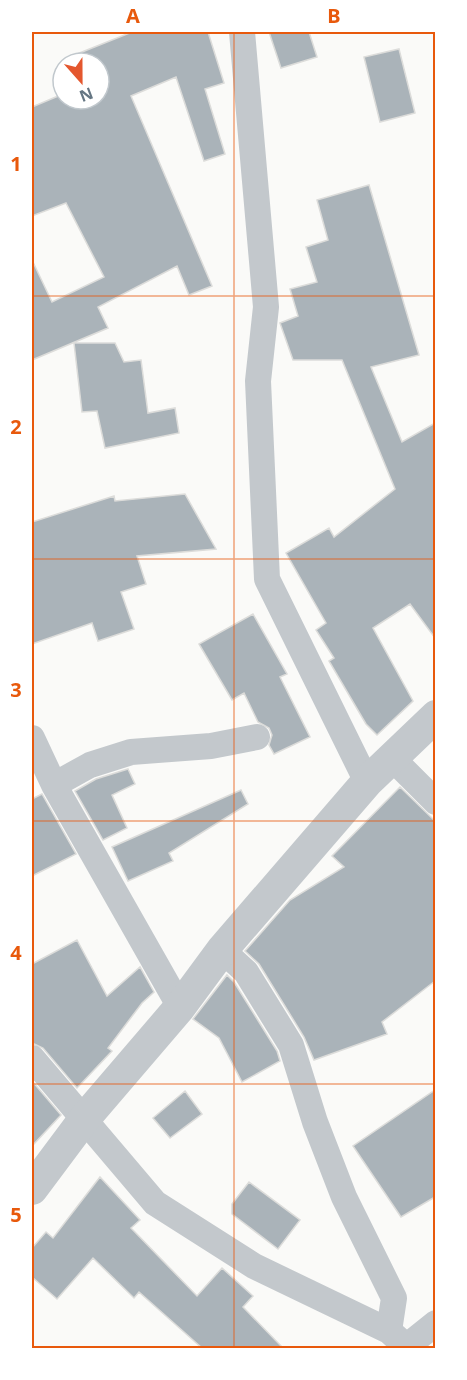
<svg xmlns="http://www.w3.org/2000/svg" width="467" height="1380" viewBox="0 0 467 1380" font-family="'Noto Sans',sans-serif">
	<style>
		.building { fill: #aab3b9; stroke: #dcdcda; stroke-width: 1.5 }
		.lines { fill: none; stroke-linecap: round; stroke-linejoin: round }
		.minor { stroke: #c3c8cc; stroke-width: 26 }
		.tertiary { stroke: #c3c8cc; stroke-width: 32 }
		.grid { fill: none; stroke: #e8590c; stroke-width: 1.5; stroke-opacity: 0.55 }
		.neatline { fill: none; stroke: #e8590c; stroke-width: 2 }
		.grid-label { font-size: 20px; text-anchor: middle; font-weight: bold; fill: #e8590c }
	</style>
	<rect width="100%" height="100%" fill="#fafaf8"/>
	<path class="building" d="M132,32h76l16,51 -19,6 20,65 -21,7 -28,-84 -45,19 81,190 -23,9 -12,-29 -79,41 10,21 -76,32v-100l20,42 52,-25 -38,-74 -34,13v-109l31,-13v5h36v-36h-18l-4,-9z
		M269,32h40l8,25 -36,11z
		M399,49l16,64 -35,9 -16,-65z
		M369,185l50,170 -48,12 31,75 33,-19v215l-25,-34 -37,24 40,73 -36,34 -11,-11 -37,-63 5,-3 -18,-28 10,-7 -40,-70 43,-25 5,9 61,-48 -53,-129h-49l-13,-37 18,-7 -8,-27 27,-7 -11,-35 22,-7 -11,-40z
		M74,343h41l9,19 17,-2 7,53 27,-5 4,25 -74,15 -8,-37 -15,1z
		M185,494l31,55 -79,7 9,28 -25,8 13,37 -36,12 -6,-18 -60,21v-122l82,-26 1,5z
		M253,614l34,60 -7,3 30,60 -36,17 -5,-9 3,-10 -3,-7 -11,-6 -14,-29 -12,7 -33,-56z
		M128,769l7,15 -23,11 15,33 -24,12 -28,-49 21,-12z
		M400,787l35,34v160l-53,41 5,12 -73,26 -10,-23 -45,-73 -14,-13 45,-51 54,-33 -12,-11z
		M241,790l7,14 -79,49 4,8 -45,20 -16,-34z
		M42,794l34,60 -44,22v-77z
		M77,940l30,56 33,-29 14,25 -12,11 -34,45 4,3 -35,37 -34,-40 -11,-5v-79z
		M227,975l7,7 43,69 3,10 -38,21 -23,-44 -26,-19z
		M32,1081l29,34 -29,31z
		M435,1090v107l-34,20 -48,-71z
		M185,1091l17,23 -32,24 -17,-20z
		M100,1177l40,43 -9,8 66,68 25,-28 31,28 -10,11 40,41h-81l-63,-56 -5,6 -41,-40 -36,41 -25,-22v-29l14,-16 7,6z
		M249,1182l51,38 -22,29 -46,-35v-10z"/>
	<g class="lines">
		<path class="minor" d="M242,32l24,275 -8,74 9,198 100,203
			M32,738l22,47 126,222
			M392,758l44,44
			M54,785l36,-20 41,-13 80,-6 46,-9
			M222,950l24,22 45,73 24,77 29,75 50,101 -5,33
			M32,1058l123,145 99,63 135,65 19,17
			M406,1347l30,-24"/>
		<path class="tertiary" d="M32,1189l53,-71 95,-111 42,-57 145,-168 69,-66"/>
	</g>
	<path class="grid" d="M234,32v1316M32,296h404M32,559h404M32,821h404M32,1084h404"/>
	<rect width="467" height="1380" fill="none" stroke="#ffffff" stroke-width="66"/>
	<g transform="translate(81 81) rotate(159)"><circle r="28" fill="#ffffff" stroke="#c1c8cd" stroke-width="1.5"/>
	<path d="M0-4.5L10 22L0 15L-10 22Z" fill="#e4572e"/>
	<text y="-9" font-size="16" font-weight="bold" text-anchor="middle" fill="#657683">N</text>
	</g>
	<rect x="33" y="33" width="401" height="1314" class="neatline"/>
	<g class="grid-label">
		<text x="133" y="23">A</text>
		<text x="334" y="23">B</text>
		<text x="16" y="171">1</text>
		<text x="16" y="434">2</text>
		<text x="16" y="697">3</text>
		<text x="16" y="960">4</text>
		<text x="16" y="1222">5</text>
	</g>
</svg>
